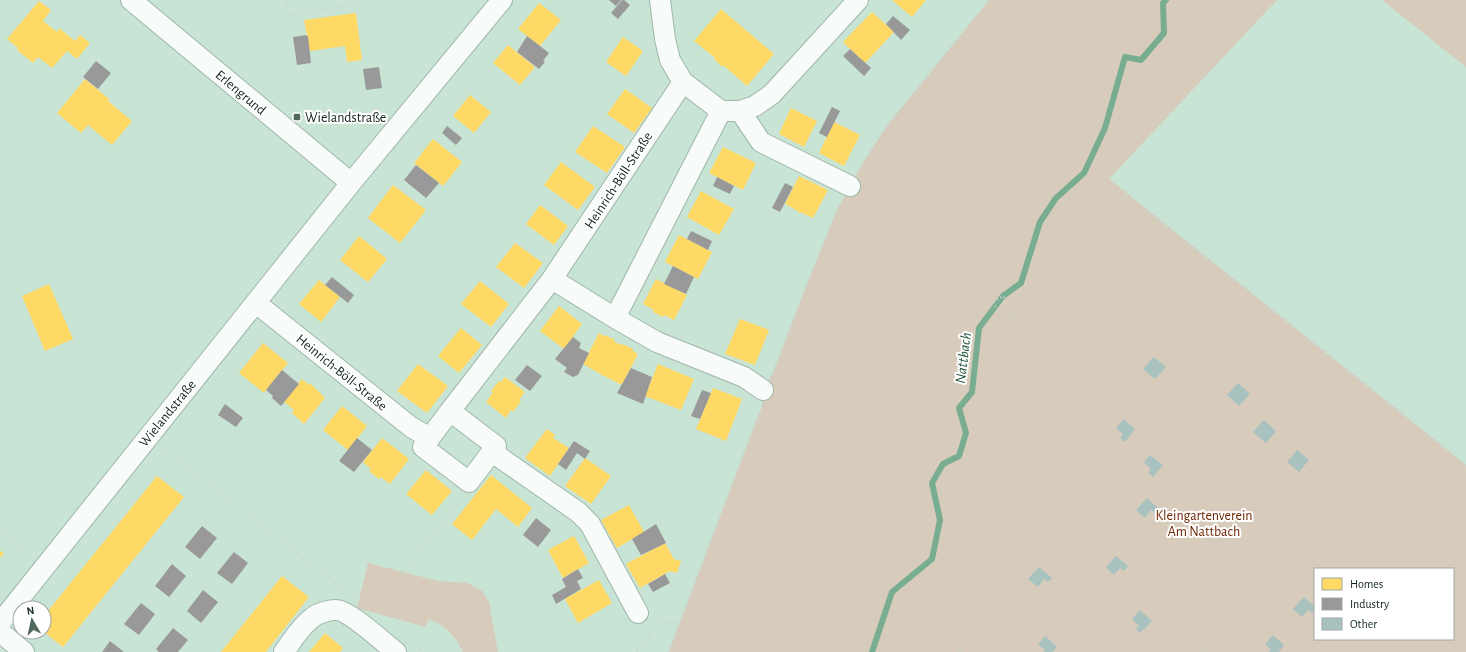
<svg xmlns="http://www.w3.org/2000/svg" width="1466" height="652" viewBox="0 0 1466 652" font-family="'Alegreya Sans',sans-serif">
	<style>
		.green { fill: #d7cbbb; fill-rule: evenodd }
		.homes { fill: #ffd966 }
		.industry { fill: #999 }
		.lines { fill: none; stroke-linecap: round; stroke-linejoin: round }
		.stream { stroke: #78ad92; stroke-width: 6 }
		.building { fill: #a7c2bf }
		.minor-casing { stroke: #a0b6aa; stroke-width: 22 }
		.path { stroke: #cbd3ce; stroke-width: 2.5; stroke-dasharray: 1 3; stroke-linecap: butt }
		.minor { stroke: #f7fbf9; stroke-width: 20 }
		.poi-dot { fill: #51685c; stroke: #fff; stroke-width: 1.5 }
		.labels { text-anchor: middle; stroke-width: 4; stroke-linejoin: round; paint-order: stroke }
		.street-label { font-size: 14px; fill: #11251b; stroke: #fff }
		.poi-label { font-size: 14px; fill: #11251b; stroke: #fff; text-anchor: start }
		.park-label { font-size: 14px; fill: #6f2503; stroke: #fff }
		.water-label { font-size: 15px; font-style: italic; fill: #1e5139; stroke: #fff }
	</style>
	<rect width="100%" height="100%" fill="#c8e4d4"/>
	<path class="green" d="M989,0h288l-168,179 357,286v187h-797l87,-231 6,-14 1,-17 9,-15 39,-101 25,-62 28,-51 23,-35zM1315,569h138v70h-138z
		M1382,0h84v67z
		M368,563l70,18 29,2 8,4 7,4 7,11 9,50h-35c-8,-16 -17,-28 -35,-32l-2,7 -69,-19z"/>
	<path class="homes" d="M892,0h34l-14,17z
		M39,1l12,9 -8,11 14,11 2,-4 16,13 5,-6 10,8 -13,16 -10,-8 -15,17 -14,-11 -5,6 -16,-13 1,-2 -11,-9z
		M539,3l22,17 -21,26 -22,-17z
		M721,9l53,45 -27,32 -24,-21 -1,2 -8,-8 1,-1 -21,-17z
		M872,12l22,20 -29,31 -22,-21z
		M356,13l6,47 -15,2 -2,-16 -35,5 -6,-31z
		M623,37l20,14 -17,25 -20,-14z
		M508,45l27,22 -15,18 -27,-22z
		M85,79l24,20 -1,2 24,20 -20,24 -24,-20 -7,8 -24,-20z
		M625,89l27,19 -18,25 -27,-19z
		M470,95l21,17 -17,21 -21,-17z
		M791,108l26,13 -13,26 -25,-13z
		M834,122l26,13 -16,31 -25,-13z
		M593,126l32,21 -18,26 -32,-21z
		M433,139l29,23 -19,24 -29,-23z
		M723,147l33,16 -13,27 -34,-17z
		M561,162l34,25 -17,23 -34,-25z
		M799,176l29,14 -15,28 -13,-6 -1,1 -1,-1v-1l-13,-7z
		M393,185l33,25 -26,33 -32,-25z
		M701,191l33,18 -15,26 -32,-18z
		M540,205l28,21 -14,19 -28,-21z
		M679,235l33,17 -14,27 -33,-17z
		M359,236l28,23 -19,23 -28,-22z
		M515,243l28,20 -19,25 -28,-21z
		M656,279l31,16 -13,25 -10,-5 -1,2 -10,-5 1,-2 -11,-6z
		M319,280l21,17 -19,25 -22,-18z
		M480,281l29,23 -18,23 -30,-23z
		M49,284l24,55 -28,12 -23,-55z
		M559,306l23,18 -18,25 -24,-18z
		M740,319l29,11 -14,35 -30,-11z
		M461,328l21,17 -23,28 -21,-17z
		M599,333l5,3 1,-1 10,5 -1,2 8,3 1,-1 10,5v2l5,3 -16,31 -20,-10 -19,-11z
		M263,343l25,20 -24,30 -25,-20z
		M418,364l30,22 -21,27 -30,-22z
		M658,364l36,15 -13,31 -36,-14z
		M505,377l20,15 -6,8 2,1 -8,11 -2,-2 -5,8 -20,-16 7,-10 -2,-1 8,-10 2,1z
		M302,379l7,6 1,-2 15,15 -21,26 -12,-11 2,-3 -10,-8z
		M713,388l29,11 -16,42 -30,-12z
		M342,406l25,20 -19,24 -25,-20z
		M547,429l8,6 -2,3 16,10 -19,28 -25,-18z
		M382,438l27,21 -19,25 -9,-7 -2,2 -10,-8 2,-2 -8,-7z
		M585,458l26,18 -20,28 -26,-18z
		M426,470l26,21 -20,24 -26,-21z
		M491,475l41,33 -14,19 -22,-18 -24,31 -20,-16z
		M157,476l27,21 -121,150 -19,-15v-16z
		M629,505l15,27 -27,16 -16,-28z
		M574,536l15,27 -26,15 -15,-28z
		M665,543l9,16 7,2 -4,12 -7,-2 -30,17 -14,-24z
		M0,551l4,2 -4,5z
		M282,576l27,21 -40,51 -3,4h-45z
		M599,580l13,23 -34,20 -13,-24z
		M325,633l18,15 -3,4h-31z"/>
	<path class="industry" d="M609,0h12l-5,6z
		M622,0h2l6,5 -12,14 -7,-6z
		M893,16l17,14 -9,10 -15,-16z
		M306,35v1h2l3,27 -14,2 -4,-28z
		M527,36l22,17 -6,8 2,1 -6,7 -22,-17z
		M850,49l21,19 -7,8 -21,-20z
		M96,61l15,12 -13,16 -15,-12z
		M379,67l3,21 -16,2 -3,-21z
		M832,107l8,4 -13,26 -8,-4z
		M447,126l15,12 -6,7 -14,-12z
		M416,165l23,18 -13,15 -22,-18z
		M717,177l17,9 -4,8 -17,-8z
		M785,183l8,4 -13,25 -8,-4z
		M691,231l21,10 -4,9 -21,-11z
		M673,266l21,11 -8,17 -22,-10z
		M332,277l22,18 -6,8 -23,-18z
		M573,337l8,6 -2,5 10,5 -11,22 -5,2 -9,-5 3,-4 -12,-9z
		M527,365l15,11 -12,15 -15,-11z
		M631,368l21,9 -9,27 -26,-11z
		M282,370l17,14 -18,22 -9,-8 1,-2 -7,-6z
		M702,390l9,3 -11,26 -9,-3z
		M225,404l18,14 -7,9 -18,-12z
		M357,438l15,12 -18,22 -15,-11z
		M574,441l16,10 -5,8 -8,-6 -11,17 -8,-6z
		M536,518l15,12 -13,17 -15,-12z
		M656,524l10,19 -25,12 -9,-16z
		M202,526l15,12 -17,21 -15,-12z
		M234,552l14,11 -16,21 -15,-11z
		M172,564l14,12 -17,21 -14,-11z
		M578,569l5,9 -6,3 4,8 -25,15 -4,-9 14,-8 -4,-8z
		M665,574l5,9 -17,9 -5,-8z
		M203,590l15,12 -17,21 -14,-12z
		M141,603l14,11 -16,21 -15,-11z
		M173,628l15,12 -10,12h-19l-3,-3z
		M110,641l14,11h-22z"/>
	<g class="lines">
		<path class="stream" d="M872,652l20,-60 40,-33 8,-39 -8,-37 11,-19 16,-8 7,-23 -7,-25 13,-16 7,-64 24,-32 18,-13 19,-61 16,-24 28,-25 21,-45 20,-71 16,3 23,-27 -1,-30 3,-3"/>
	</g>
	<path class="building" d="M1154,357l12,10 -11,12 -12,-10z
		M1238,383l12,11 -11,12 -12,-11z
		M1124,419l11,10 -10,13 -5,-4 3,-4 -7,-6z
		M1264,420l12,11 -10,12 -13,-11z
		M1297,450l12,10 -10,12 -12,-10z
		M1150,455l13,10 -10,12 -5,-4 3,-4 -7,-7z
		M1147,498l12,11 -4,4 -4,-3 -6,8 -9,-8z
		M1116,556l12,10 -4,5 -4,-3 -6,7 -8,-8z
		M1039,567l13,11 -4,4 -4,-3 -6,8 -10,-8z
		M1304,597l11,10v2l-3,4 -4,-3 -6,7 -9,-8z
		M1140,610l12,11 -12,12 -4,-4 3,-3 -7,-7z
		M1273,635l11,10 -5,7h-11l3,-3 -6,-5z
		M1045,636l12,11 -5,5h-8l1,-2 -7,-6z"/>
	<g class="lines">
		<g class="minor-casing">
			<path id="minor" d="M131,0l220,183
				M660,0l5,39 5,21 13,22 38,29h19l15,-5 17,-12 86,-94
				M740,111l21,31 89,44
				M552,279l63,39 42,24 87,35 19,13
				M256,303l155,124 19,11
				M615,318l106,-207
				M450,411l102,-132 131,-197
				M450,411l46,35 -27,36 -46,-35z
				M492,452l86,60 12,12 48,89
				M0,623l351,-440 151,-183
				M0,632l24,20
				M284,652c8,-11 16,-25 28,-34 6,-5 21,-10 29,-7 14,5 42,31 55,41"/>
		</g>
		<path class="path" d="M286,0l2,15 69,-11
			M859,169l28,-43 102,-126
			M866,199l94,60 32,44 11,-7 15,24 87,-36 -4,-71 17,-15 8,-2 138,107 202,162
			M1087,291l11,58 -3,16 5,15
			M992,303l5,5 21,12
			M773,373l38,-99 30,-71
			M164,449l179,140
			M0,531l30,23
			M374,608l87,-108
			M656,621l23,3
			M416,647l7,5
			M637,652l12,-12 3,-11
			M668,652l93,-243
			M960,652l13,-58 28,-62 39,-47 7,-41 70,-84 38,-25 35,6 170,130 106,78
			M1203,652l142,-159 15,-22"/>
		<use href="#minor" class="minor"/>
	</g>
	<rect class="poi-dot" x="293" y="113" width="8" height="8" rx="2"/>
	<g class="labels">
		<g class="street-label">
			<text transform="translate(241 92) rotate(40)" y="5">Erlengrund</text>
			<text transform="translate(618 180) rotate(-57)" y="5">Heinrich-Böll-Straße</text>
			<text transform="translate(342 372) rotate(39)" y="5">Heinrich-Böll-Straße</text>
			<text transform="translate(167 413) rotate(-51)" y="5">Wielandstraße</text>
		</g>
		<g class="poi-label">
			<text x="305" y="122">Wielandstraße</text>
		</g>
		<g class="park-label">
			<text x="1204" y="520">Kleingartenverein<tspan x="1204" dy="16">Am Nattbach</tspan></text>
		</g>
		<g class="water-label">
			<text transform="translate(963 358) rotate(-83)" y="5">Nattbach</text>
		</g>
	</g>
	<rect x="1314" y="568" width="140" height="72" fill="#ffffff" stroke="#a0a8a4"/>
	<rect x="1322" y="578" width="20" height="12" fill="#ffd966" stroke="#a0a8a4"/>
	<text x="1350" y="588" font-size="12" fill="#11251b">Homes</text>
	<rect x="1322" y="598" width="20" height="12" fill="#999999" stroke="#a0a8a4"/>
	<text x="1350" y="608" font-size="12" fill="#11251b">Industry</text>
	<rect x="1322" y="618" width="20" height="12" fill="#a7c2bf" stroke="#a0a8a4"/>
	<text x="1350" y="628" font-size="12" fill="#11251b">Other</text>
	<g transform="translate(32 620) rotate(351)"><circle r="19" fill="#ffffff" stroke="#a0a8a4"/>
	<path d="M0-3L7 15L0 10L-7 15Z" fill="#51685c"/>
	<text y="-6" font-size="11" font-weight="bold" text-anchor="middle" fill="#11251b">N</text>
	</g>
</svg>
